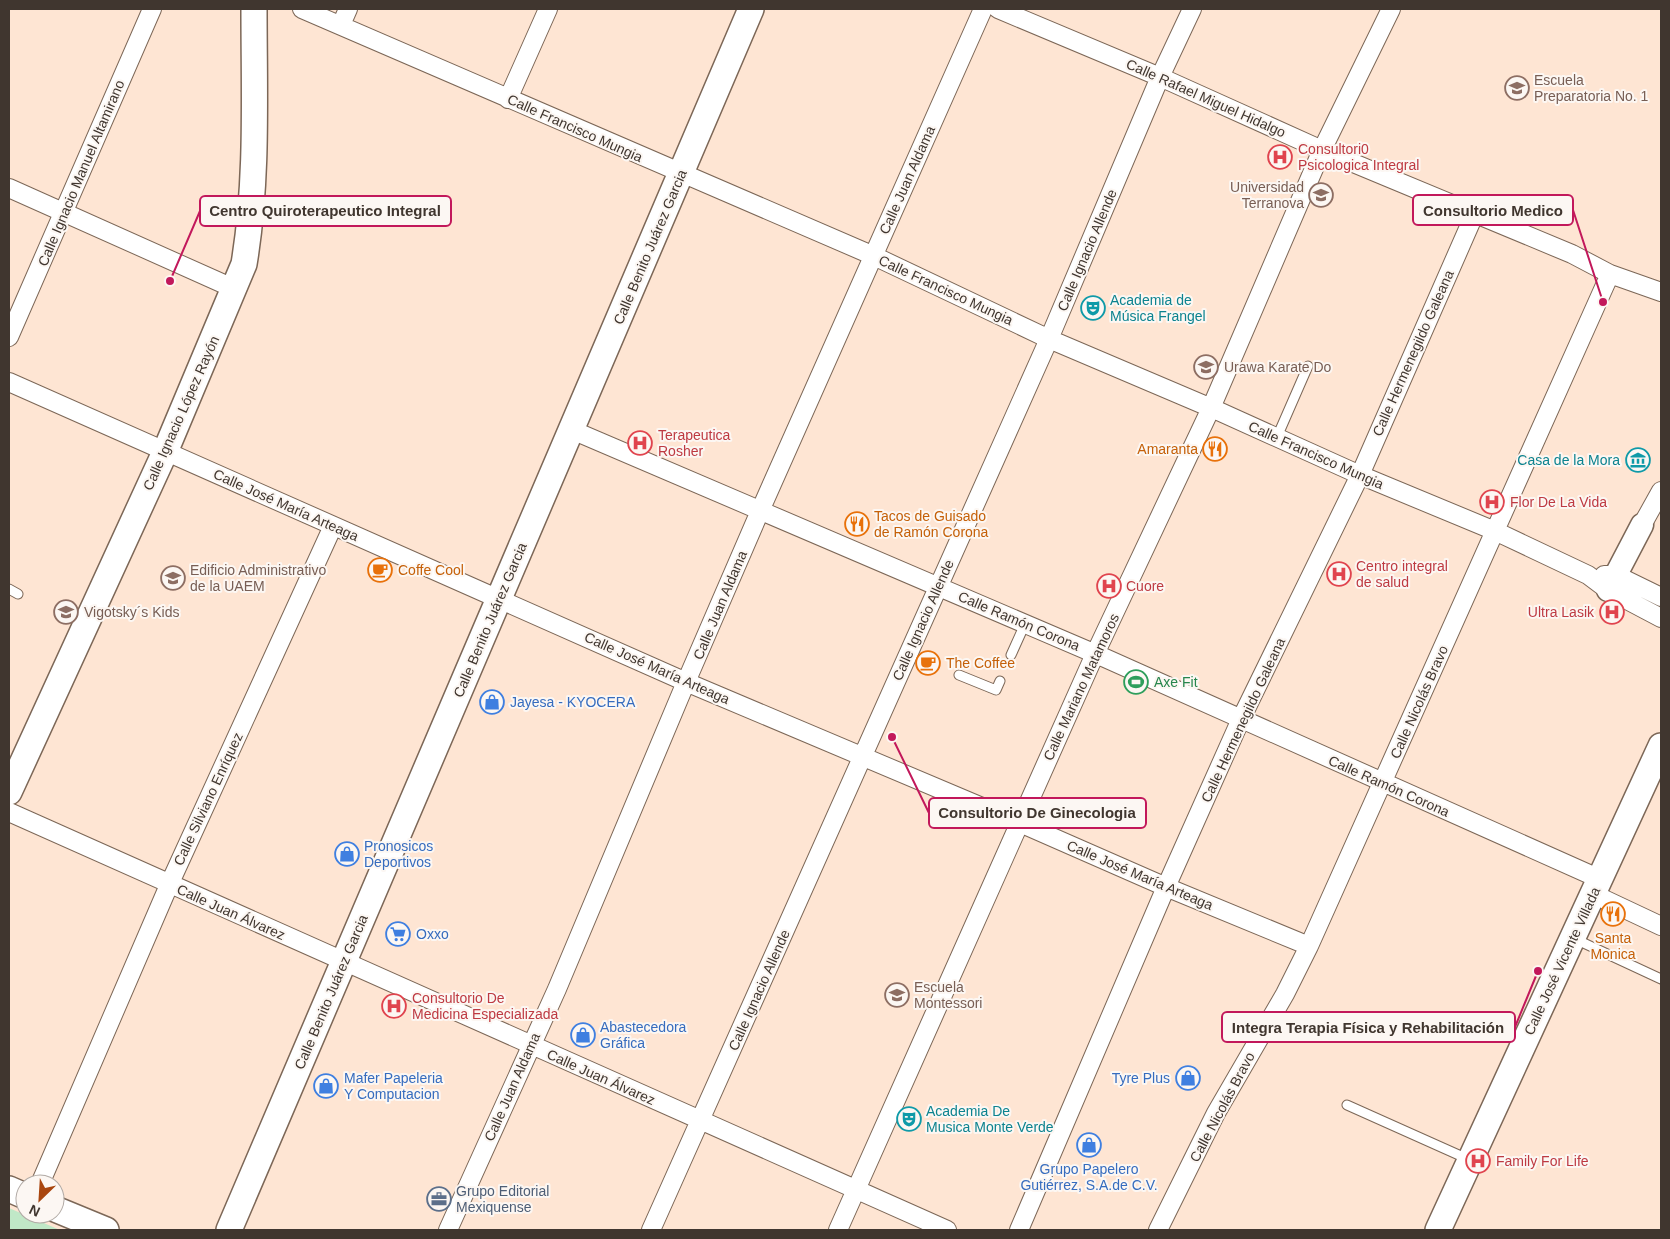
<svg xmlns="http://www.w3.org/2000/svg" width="1670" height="1239" viewBox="0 0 1670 1239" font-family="Helvetica,sans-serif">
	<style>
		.green { fill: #c0e8c7 }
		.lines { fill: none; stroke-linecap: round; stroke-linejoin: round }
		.service-casing { stroke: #7c6757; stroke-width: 11 }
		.minor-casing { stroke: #7c6757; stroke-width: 20 }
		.tertiary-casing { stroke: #7c6757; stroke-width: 25 }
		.secondary-casing { stroke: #7c6757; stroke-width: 28 }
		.service { stroke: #fff; stroke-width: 9 }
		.minor { stroke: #fff; stroke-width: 18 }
		.tertiary { stroke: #fff; stroke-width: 22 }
		.secondary { stroke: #fff; stroke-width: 25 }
		.labels { text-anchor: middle; stroke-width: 4; stroke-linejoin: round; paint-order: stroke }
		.education-label { font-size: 14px; fill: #785e54; stroke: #fcf7f3; text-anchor: start }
		.street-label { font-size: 14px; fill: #40362f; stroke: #fcf7f3 }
		.health-label { font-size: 14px; fill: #be3a42; stroke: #fcf7f3; text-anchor: start }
		.culture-label { font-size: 14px; fill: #0d838f; stroke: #fcf7f3; text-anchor: start }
		.food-label { font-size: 14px; fill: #c56008; stroke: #fcf7f3; text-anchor: start }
		.leisure-label { font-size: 14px; fill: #27864d; stroke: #fcf7f3; text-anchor: start }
		.shop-label { font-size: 14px; fill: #366cbe; stroke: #fcf7f3; text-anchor: start }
		.service-label { font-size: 14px; fill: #4e5e75; stroke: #fcf7f3; text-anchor: start }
		.leader { fill: none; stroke: #c2185b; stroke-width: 2 }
		.callout-dot { fill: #c2185b; stroke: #fcf7f3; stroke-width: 2 }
		.callout { fill: #fcf7f3; stroke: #c2185b; stroke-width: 2 }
		.callout-label { font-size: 15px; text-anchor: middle; font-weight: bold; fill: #40362f }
	</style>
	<rect width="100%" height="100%" fill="#fee5d3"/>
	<path class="green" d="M9,1208l51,22h-51z"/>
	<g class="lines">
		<g class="service-casing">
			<path id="service" d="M1277,437l31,-71
				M9,589l9,5
				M1011,655l14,-31
				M959,675l37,15 4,-9
				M1575,939l86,40
				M1347,1105l123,55"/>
		</g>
		<g class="minor-casing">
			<path id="minor" d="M302,9l572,247 175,83 167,71 144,65 135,56 93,44 20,15 53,28
				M998,9l162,68 162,73 250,104 38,20 51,18
				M341,25l7,-16
				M508,99l40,-90
				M9,188l226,101
				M9,337l143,-328
				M9,382l677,300 334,141 146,64 143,59
				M572,430l533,228 495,221
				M1642,525l19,-34
				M1604,575h12l45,22
				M9,812l938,418
				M1593,894l68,32
				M40,1184l129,-299 164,-359
				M448,1230l109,-241 129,-307 74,-171 223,-502
				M651,1230l398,-891 111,-262 32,-68
				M838,1230l257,-576 116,-246 111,-258 69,-141
				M1019,1230l147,-343 75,-168 119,-244 115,-262
				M1158,1230l58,-117 69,-119 24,-48 301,-672"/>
		</g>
		<g class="tertiary-casing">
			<path id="tertiary" d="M1608,590l34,-65"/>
		</g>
		<g class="secondary-casing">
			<path id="secondary" d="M9,792l156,-340 79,-188c14,-84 10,-170 10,-255
				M9,1189l16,7
				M55,1209l51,21
				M229,1230l522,-1221
				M1438,1230l223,-484"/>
		</g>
		<use href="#service" class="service"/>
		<use href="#minor" class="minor"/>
		<use href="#tertiary" class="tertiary"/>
		<use href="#secondary" class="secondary"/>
	</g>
	<defs>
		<g id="school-ring" transform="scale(1.25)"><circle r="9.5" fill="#fcf7f3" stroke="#8d6e63" stroke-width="1.5"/><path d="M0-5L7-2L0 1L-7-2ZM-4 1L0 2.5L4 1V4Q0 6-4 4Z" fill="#8d6e63"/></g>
		<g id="hospital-ring" transform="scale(1.25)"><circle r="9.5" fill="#fcf7f3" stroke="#e0444e" stroke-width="1.5"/><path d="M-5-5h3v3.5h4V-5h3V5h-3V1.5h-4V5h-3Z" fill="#e0444e"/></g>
		<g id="theatre-ring" transform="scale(1.25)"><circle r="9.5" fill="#fcf7f3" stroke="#0f9aa8" stroke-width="1.5"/><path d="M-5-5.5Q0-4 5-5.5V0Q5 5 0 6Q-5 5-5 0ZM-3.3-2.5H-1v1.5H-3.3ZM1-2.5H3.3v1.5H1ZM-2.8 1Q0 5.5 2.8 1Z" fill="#0f9aa8"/></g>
		<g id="restaurant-ring" transform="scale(1.25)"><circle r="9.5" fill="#fcf7f3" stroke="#e8710a" stroke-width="1.5"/><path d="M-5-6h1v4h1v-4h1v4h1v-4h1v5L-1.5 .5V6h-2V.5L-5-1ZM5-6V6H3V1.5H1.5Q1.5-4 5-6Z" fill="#e8710a"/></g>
		<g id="museum-ring" transform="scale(1.25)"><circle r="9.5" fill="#fcf7f3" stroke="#0f9aa8" stroke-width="1.5"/><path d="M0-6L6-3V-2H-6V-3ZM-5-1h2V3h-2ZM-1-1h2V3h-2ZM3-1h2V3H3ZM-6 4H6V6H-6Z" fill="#0f9aa8"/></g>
		<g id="cafe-ring" transform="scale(1.25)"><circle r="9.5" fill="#fcf7f3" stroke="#e8710a" stroke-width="1.5"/><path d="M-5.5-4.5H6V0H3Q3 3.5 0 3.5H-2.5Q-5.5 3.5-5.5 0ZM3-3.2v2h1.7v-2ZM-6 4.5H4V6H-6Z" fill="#e8710a"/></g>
		<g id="university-ring" transform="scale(1.25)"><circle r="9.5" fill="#fcf7f3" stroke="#8d6e63" stroke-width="1.5"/><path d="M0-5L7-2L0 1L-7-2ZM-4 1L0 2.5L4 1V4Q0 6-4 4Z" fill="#8d6e63"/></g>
		<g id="stadium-ring" transform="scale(1.25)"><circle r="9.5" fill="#fcf7f3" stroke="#2e9e5b" stroke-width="1.5"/><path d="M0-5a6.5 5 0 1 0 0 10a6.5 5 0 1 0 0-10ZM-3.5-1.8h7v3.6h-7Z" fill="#2e9e5b"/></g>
		<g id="shop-ring" transform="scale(1.25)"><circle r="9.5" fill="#fcf7f3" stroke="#3f7fe0" stroke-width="1.5"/><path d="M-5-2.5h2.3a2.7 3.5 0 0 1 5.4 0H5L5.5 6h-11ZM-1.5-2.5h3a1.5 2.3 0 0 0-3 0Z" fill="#3f7fe0"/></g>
		<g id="supermarket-ring" transform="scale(1.25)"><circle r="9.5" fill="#fcf7f3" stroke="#3f7fe0" stroke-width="1.5"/><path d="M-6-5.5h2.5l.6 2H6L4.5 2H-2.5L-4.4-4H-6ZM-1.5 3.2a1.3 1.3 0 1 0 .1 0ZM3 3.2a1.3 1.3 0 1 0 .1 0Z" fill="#3f7fe0"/></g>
		<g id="office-ring" transform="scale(1.25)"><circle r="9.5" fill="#fcf7f3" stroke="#5c6f8a" stroke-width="1.5"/><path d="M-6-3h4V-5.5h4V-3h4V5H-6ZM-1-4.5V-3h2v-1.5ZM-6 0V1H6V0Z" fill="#5c6f8a"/></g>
	</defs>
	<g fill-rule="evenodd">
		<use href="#school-ring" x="1517" y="88"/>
		<use href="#hospital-ring" x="1280" y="157"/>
		<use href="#school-ring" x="1321" y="195"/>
		<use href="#theatre-ring" x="1093" y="308"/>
		<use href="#school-ring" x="1206" y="367"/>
		<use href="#hospital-ring" x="640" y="443"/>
		<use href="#restaurant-ring" x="1215" y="449"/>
		<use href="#museum-ring" x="1638" y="460"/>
		<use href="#hospital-ring" x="1492" y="502"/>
		<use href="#restaurant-ring" x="857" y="524"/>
		<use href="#cafe-ring" x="380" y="570"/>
		<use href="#hospital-ring" x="1339" y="574"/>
		<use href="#university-ring" x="173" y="578"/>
		<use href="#hospital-ring" x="1109" y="586"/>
		<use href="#school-ring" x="66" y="612"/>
		<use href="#hospital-ring" x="1612" y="612"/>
		<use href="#cafe-ring" x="928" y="663"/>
		<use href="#stadium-ring" x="1136" y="682"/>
		<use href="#shop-ring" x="492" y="702"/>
		<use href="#shop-ring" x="347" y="854"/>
		<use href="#restaurant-ring" x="1613" y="914"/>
		<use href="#supermarket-ring" x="398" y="934"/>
		<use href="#school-ring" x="897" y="995"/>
		<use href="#hospital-ring" x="394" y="1006"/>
		<use href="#shop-ring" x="583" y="1035"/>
		<use href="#shop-ring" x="1188" y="1078"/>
		<use href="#shop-ring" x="326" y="1086"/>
		<use href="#theatre-ring" x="909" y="1119"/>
		<use href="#shop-ring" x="1089" y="1145"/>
		<use href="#hospital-ring" x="1478" y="1161"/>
		<use href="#office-ring" x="439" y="1199"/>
	</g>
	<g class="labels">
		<g class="education-label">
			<text x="1534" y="85">Escuela<tspan x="1534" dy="16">Preparatoria No. 1</tspan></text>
			<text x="1304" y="192" text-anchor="end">Universidad<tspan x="1304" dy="16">Terranova</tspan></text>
			<text x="1224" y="372">Urawa Karate Do</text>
			<text x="190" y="575">Edificio Administrativo<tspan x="190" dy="16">de la UAEM</tspan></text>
			<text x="84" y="617">Vigotsky´s Kids</text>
			<text x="914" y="992">Escuela<tspan x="914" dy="16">Montessori</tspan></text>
		</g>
		<g class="street-label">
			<text transform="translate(1206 98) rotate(24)" y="5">Calle Rafael Miguel Hidalgo</text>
			<text transform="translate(575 128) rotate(24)" y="5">Calle Francisco Mungia</text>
			<text transform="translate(81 173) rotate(-67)" y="5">Calle Ignacio Manuel Altamirano</text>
			<text transform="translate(907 180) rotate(-66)" y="5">Calle Juan Aldama</text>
			<text transform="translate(650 247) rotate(-67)" y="5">Calle Benito Juárez Garcia</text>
			<text transform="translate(1087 250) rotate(-67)" y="5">Calle Ignacio Allende</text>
			<text transform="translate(946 290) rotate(25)" y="5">Calle Francisco Mungia</text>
			<text transform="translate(1413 353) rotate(-66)" y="5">Calle Hermenegildo Galeana</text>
			<text transform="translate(181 413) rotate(-66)" y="5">Calle Ignacio López Rayón</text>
			<text transform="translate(1316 455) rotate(24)" y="5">Calle Francisco Mungia</text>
			<text transform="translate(286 505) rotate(24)" y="5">Calle José María Arteaga</text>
			<text transform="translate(720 605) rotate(-67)" y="5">Calle Juan Aldama</text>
			<text transform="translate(490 620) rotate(-67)" y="5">Calle Benito Juárez Garcia</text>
			<text transform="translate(923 620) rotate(-66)" y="5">Calle Ignacio Allende</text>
			<text transform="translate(1019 621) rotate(23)" y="5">Calle Ramón Corona</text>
			<text transform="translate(657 668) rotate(24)" y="5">Calle José María Arteaga</text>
			<text transform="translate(1081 687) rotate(-65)" y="5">Calle Mariano Matamoros</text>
			<text transform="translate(1419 702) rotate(-66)" y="5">Calle Nicolás Bravo</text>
			<text transform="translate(1243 720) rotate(-65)" y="5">Calle Hermenegildo Galeana</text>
			<text transform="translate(1389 786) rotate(24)" y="5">Calle Ramón Corona</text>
			<text transform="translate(208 799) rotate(-65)" y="5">Calle Silviano Enríquez</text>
			<text transform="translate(1140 875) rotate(23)" y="5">Calle José María Arteaga</text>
			<text transform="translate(231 912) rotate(24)" y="5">Calle Juan Álvarez</text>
			<text transform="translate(1562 961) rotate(-65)" y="5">Calle José Vicente Villada</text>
			<text transform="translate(759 990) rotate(-66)" y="5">Calle Ignacio Allende</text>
			<text transform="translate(331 992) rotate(-67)" y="5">Calle Benito Juárez Garcia</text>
			<text transform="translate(601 1077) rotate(24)" y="5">Calle Juan Álvarez</text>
			<text transform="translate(512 1087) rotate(-66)" y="5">Calle Juan Aldama</text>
			<text transform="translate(1222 1107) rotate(-62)" y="5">Calle Nicolás Bravo</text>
		</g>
		<g class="health-label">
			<text x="1298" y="154">Consultori0<tspan x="1298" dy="16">Psicologica Integral</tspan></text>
			<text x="658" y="440">Terapeutica<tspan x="658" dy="16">Rosher</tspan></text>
			<text x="1510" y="507">Flor De La Vida</text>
			<text x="1356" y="571">Centro integral<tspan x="1356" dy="16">de salud</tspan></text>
			<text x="1126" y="591">Cuore</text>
			<text x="1594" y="617" text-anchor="end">Ultra Lasik</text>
			<text x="412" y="1003">Consultorio De<tspan x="412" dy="16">Medicina Especializada</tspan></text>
			<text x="1496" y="1166">Family For Life</text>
		</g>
		<g class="culture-label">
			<text x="1110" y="305">Academia de<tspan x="1110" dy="16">Música Frangel</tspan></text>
			<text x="1620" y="465" text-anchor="end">Casa de la Mora</text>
			<text x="926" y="1116">Academia De<tspan x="926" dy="16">Musica Monte Verde</tspan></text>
		</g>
		<g class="food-label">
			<text x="1198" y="454" text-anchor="end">Amaranta</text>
			<text x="874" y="521">Tacos de Guisado<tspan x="874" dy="16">de Ramón Corona</tspan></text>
			<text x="398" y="575">Coffe Cool</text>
			<text x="946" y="668">The Coffee</text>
			<text x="1613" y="943" text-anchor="middle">Santa<tspan x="1613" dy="16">Monica</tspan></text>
		</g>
		<g class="leisure-label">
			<text x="1154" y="687">Axe Fit</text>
		</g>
		<g class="shop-label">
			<text x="510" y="707">Jayesa - KYOCERA</text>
			<text x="364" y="851">Pronosicos<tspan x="364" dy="16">Deportivos</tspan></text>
			<text x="416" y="939">Oxxo</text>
			<text x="600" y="1032">Abastecedora<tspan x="600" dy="16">Gráfica</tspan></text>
			<text x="344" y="1083">Mafer Papeleria<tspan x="344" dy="16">Y Computacion</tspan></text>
			<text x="1170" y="1083" text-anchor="end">Tyre Plus</text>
			<text x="1089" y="1174" text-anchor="middle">Grupo Papelero<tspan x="1089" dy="16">Gutiérrez, S.A.de C.V.</tspan></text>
		</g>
		<g class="service-label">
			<text x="456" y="1196">Grupo Editorial<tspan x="456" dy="16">Mexiquense</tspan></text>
		</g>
	</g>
	<path class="leader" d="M1603 302L1573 210M170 281L200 211M892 737L929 813M1538 971L1515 1027"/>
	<g class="callout-dot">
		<circle cx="1603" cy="302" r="5"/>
		<circle cx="170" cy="281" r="5"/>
		<circle cx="892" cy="737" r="5"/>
		<circle cx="1538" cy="971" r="5"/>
	</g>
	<g class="callout">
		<rect x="1413" y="195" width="160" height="30" rx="5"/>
		<rect x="200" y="196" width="251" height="30" rx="5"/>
		<rect x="929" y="798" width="217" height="30" rx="5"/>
		<rect x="1222" y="1012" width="293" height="30" rx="5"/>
	</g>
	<g class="callout-label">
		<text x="1493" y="216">Consultorio Medico</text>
		<text x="325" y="216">Centro Quiroterapeutico Integral</text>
		<text x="1037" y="818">Consultorio De Ginecologia</text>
		<text x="1368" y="1033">Integra Terapia Física y Rehabilitación</text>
	</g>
	<rect width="1670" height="1239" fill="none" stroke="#40362f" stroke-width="20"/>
	<g transform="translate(40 1199) rotate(205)"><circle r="24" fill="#fcf7f3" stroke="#b1aaa5"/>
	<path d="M0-4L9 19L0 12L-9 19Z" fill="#a9460f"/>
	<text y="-8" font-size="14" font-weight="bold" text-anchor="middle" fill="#40362f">N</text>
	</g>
</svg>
